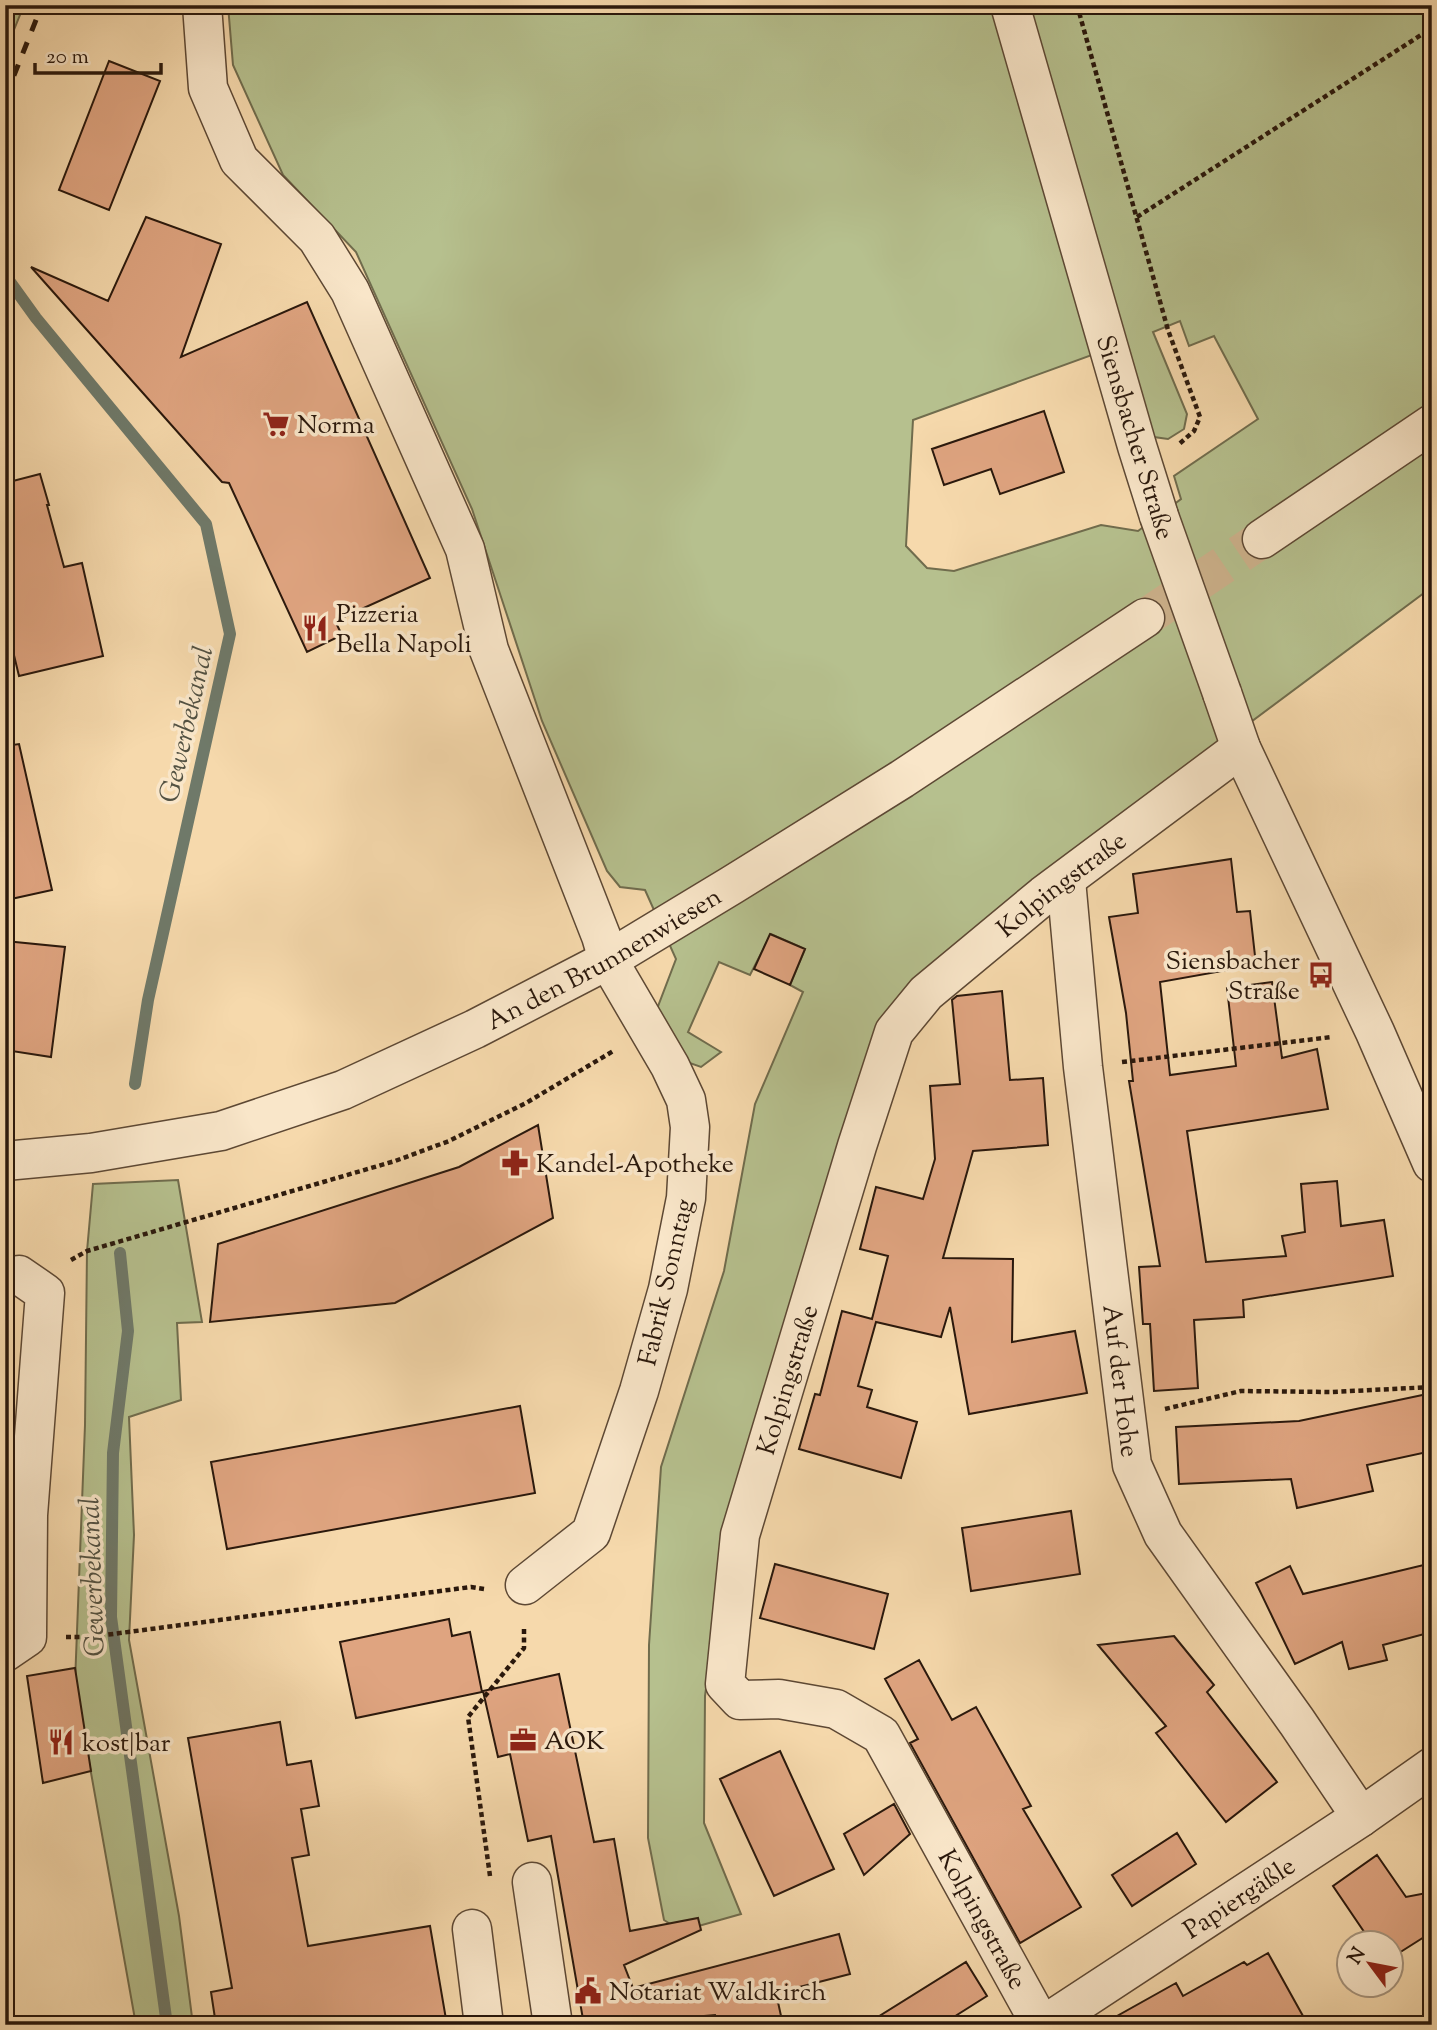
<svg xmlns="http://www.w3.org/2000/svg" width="1437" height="2030" viewBox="0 0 1437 2030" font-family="'Sorts Mill Goudy',serif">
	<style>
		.green { fill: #b6c08e; stroke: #706c4d; stroke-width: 2; fill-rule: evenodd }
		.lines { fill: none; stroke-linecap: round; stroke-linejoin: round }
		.stream { stroke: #6f7969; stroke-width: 12 }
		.building { fill: #dfa480; stroke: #2a180c; stroke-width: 2 }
		.minor-tunnel { stroke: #cdb28c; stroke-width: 38; stroke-dasharray: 38 19; stroke-linecap: butt }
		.minor-casing { stroke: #5d4834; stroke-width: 41 }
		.path { stroke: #2a180c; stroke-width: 4.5; stroke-dasharray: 5 3.5; stroke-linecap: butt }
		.minor { stroke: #f9e6c9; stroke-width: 38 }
		.rail { stroke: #2a180c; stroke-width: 5; stroke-dasharray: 12 12; stroke-linecap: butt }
		.minor-bridge-casing { stroke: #5d4834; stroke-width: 41; stroke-linecap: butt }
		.minor-bridge { stroke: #f9e6c9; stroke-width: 38 }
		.labels { text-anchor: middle; stroke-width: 7; stroke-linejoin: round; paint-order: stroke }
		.poi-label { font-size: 26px; fill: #2a180c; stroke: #f9e6c9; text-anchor: start }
		.street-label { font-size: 26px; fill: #2a180c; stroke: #f9e6c9 }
		.water-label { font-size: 28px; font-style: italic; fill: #525142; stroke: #f9e6c9 }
	</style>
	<rect width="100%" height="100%" fill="#f6d9ac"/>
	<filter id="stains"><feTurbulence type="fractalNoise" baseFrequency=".00286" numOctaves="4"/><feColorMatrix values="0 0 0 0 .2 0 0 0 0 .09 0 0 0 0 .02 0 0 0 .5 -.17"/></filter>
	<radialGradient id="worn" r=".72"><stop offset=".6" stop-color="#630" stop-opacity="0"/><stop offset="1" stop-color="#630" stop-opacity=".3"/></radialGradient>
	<path class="green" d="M5,5h19l-19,47z
		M228,5h1204v582l-397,296 -121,99 -187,550 -22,164 -1,127 37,91 -60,17 -17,-11 -16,-82 1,-193 12,-178 63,-196 31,-167 48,-112 -13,-7 15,-36 -34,-15 -21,41 -31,-13 -31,70 33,20 -20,15 -17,-6 -27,-52 19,-50 -31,-69 -25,-3 -13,-16 -65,-150 -70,-212 -116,-257 -73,-77 -50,-110zM1180,321l9,25 25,-10 44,83 -84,57 7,23 -43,32 -37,-6 -147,46 -27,-3 -21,-22 7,-126 209,-76 32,93 14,2 16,-10 3,-15 -34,-82z
		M178,1180l24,142 -25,1 4,77 -52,17 5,118 -5,105 50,276 14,109h-57l-61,-342 10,-258 2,-174 6,-67z"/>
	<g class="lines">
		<path class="stream" d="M650,5h28
			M5,275l31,43 170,206 24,110 -82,366 -13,84
			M120,1253l8,78 -15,122 -2,164 56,408"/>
	</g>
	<path class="building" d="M109,61l51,20 -51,129 -50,-20z
		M146,217l75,27 -40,113 126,-55 123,276 -95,43 7,14 -35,17 -78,-169 -7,-1 -191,-215 77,34z
		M1044,411l20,61 -64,22 -9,-25 -47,16 -12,-36z
		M40,474l9,31h-2l17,62 18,-4 21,93 -84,20 -14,-58v-135z
		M19,744l33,146 -41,9 -6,-22v-131z
		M1231,859l6,53 13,-1 6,54 -96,17 10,93 66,-9 -9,-78 45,-6 10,76 35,-9 11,60 -141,22 19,131 80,-6 -4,-20 23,-4 -4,-48 36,-3 4,45 43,-6 9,56 -150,24 1,17 -50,3 4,68 -44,3 -4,-67h-7l-4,-57 21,-1 -31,-185h4l-7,-68 -17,-96 29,-4 -5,-39z
		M770,934l35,15 -15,36 -36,-16z
		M5,941l60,6 -14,110 -46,-7z
		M1002,991l8,89 33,-2 5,67 -75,6 -30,107 70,1 -1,83 63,-11 12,62 -118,21 -19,-107 -9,30 -65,-15 -18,64 14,4 -5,17 50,15 -16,56 -102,-29 16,-55 5,1 22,-84 30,8 16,-63 -28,-7 16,-62 47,12 12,-40 -5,-73 30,-2 -8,-84 5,-4z
		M538,1125l15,93 -158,85 -185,19 8,-78 241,-77z
		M1432,1393v58l-65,14 6,26 -76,17 -6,-29 -112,5 -3,-57 123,-6z
		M520,1406l15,87 -308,56 -16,-87z
		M1071,1511l9,63 -109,17 -9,-63z
		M1432,1563v69l-49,13 4,15 -38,9 -7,-27 -47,22 -39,-81 34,-17 13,28z
		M775,1564l113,30 -14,55 -114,-31z
		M449,1619l3,17 18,-4 12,60 -126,26 -16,-76z
		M1174,1636l40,49 -7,7 70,90 -51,40 -70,-89 10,-7 -68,-81z
		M919,1660l33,60 24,-13 55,99 -8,3 58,98 -61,36 -110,-200 8,-4 -33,-60z
		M75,1668l16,103 -48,12 -16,-107z
		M559,1674l35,168 20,-3 16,92 68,-13 3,12 -77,35 9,23 206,-54 11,40 -74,19 7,32h-66l-2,-10 -70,6v4h-61l-33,-189 -23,5 -18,-87 -12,3 -15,-66z
		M280,1722l7,43 24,-4 8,45 -18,3 8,46 -17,3 16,88 122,-20 17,99h-231l-5,-33 21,-4 -44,-250z
		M780,1751l54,118 -60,27 -54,-117z
		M894,1804l16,30 -46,41 -20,-41z
		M1177,1833l19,31 -64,42 -20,-31z
		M1377,1855l29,42 26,-5v40l-41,26v-16h-20l-38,-56z
		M1268,1953l40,72h-207l75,-42 7,13 61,-34 3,3z
		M966,1962l21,34 -46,29h-76z"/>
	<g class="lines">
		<path class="minor-tunnel" d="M1145,618l117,-79"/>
		<g class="minor-casing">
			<g id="minor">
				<path d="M202,5l6,83 31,72 78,78 33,53 115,258 24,101 112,286 7,24 62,106 16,34 4,27 -4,71 -18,91 -29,102 -48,142 -66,52"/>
				<path d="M1010,5l127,441 22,70"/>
				<path d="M1262,539l170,-115"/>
				<path d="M1222,693l19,55 134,284 57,131"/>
				<path id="s1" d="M1066,880l17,187 49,398 31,69 134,188 64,95"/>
				<path id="s2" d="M5,1161l86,-8 130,-22 122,-41 132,-61 133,-69 124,-75 170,-106 243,-161"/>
				<path d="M5,1277l14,-2 26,18 -17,222 -1,122 -22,15"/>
				<path d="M532,1882l21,143"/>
				<path d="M472,1929l12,96"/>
				<path id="s3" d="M1041,2025l-160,-290 -45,-26 -57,-10 -39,1 -15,-16 15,-149 117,-389 37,-114 32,-39 118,-98 197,-147"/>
				<path id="s4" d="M1044,2025l317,-208 71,-50"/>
			</g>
		</g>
		<path class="path" d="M1077,5l91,325 32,87 -6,14 -16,14
			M1137,217l295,-189
			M5,726h1
			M1122,1062l210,-25
			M71,1260l16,-9 308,-90 54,-20 77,-38 89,-53
			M1165,1409l76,-18 90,1 101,-5
			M66,1637h24l381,-50 13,2
			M490,1876l-22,-159 56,-69v-22"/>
		<use href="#minor" class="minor"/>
		<path class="rail" d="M5,98l37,-93"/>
		<g class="minor-bridge-casing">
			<path id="minor-bridge" d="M1159,516l63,177"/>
		</g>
		<use href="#minor-bridge" class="minor-bridge"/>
	</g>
	<defs>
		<g id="supermarket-bare" transform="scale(2.1)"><path d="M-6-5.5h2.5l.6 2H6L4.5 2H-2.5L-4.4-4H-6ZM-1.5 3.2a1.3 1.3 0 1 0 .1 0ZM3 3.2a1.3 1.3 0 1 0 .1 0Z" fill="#8f2418" stroke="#f9e6c9" stroke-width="2.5" paint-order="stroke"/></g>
		<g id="restaurant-bare" transform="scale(2.1)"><path d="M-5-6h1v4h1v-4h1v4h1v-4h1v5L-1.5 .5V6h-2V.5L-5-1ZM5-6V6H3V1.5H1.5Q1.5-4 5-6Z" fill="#8f2418" stroke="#f9e6c9" stroke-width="2.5" paint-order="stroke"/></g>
		<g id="bus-bare" transform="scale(2.1)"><path d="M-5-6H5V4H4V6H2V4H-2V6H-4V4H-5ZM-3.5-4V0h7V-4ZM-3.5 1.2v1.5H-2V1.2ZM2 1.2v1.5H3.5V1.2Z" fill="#8f2418" stroke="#f9e6c9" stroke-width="2.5" paint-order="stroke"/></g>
		<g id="pharmacy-bare" transform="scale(2.1)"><path d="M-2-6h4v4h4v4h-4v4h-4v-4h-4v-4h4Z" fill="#8f2418" stroke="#f9e6c9" stroke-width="2.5" paint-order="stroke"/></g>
		<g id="office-bare" transform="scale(2.1)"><path d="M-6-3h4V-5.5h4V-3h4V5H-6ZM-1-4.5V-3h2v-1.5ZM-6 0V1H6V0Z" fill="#8f2418" stroke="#f9e6c9" stroke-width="2.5" paint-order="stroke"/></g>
		<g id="civic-bare" transform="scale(2.1)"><path d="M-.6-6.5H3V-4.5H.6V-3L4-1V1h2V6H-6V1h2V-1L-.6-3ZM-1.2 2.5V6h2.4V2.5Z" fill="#8f2418" stroke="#f9e6c9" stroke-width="2.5" paint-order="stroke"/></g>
	</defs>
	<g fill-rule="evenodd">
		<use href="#supermarket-bare" x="276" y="424"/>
		<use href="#restaurant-bare" x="315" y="628"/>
		<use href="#bus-bare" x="1321" y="975"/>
		<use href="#pharmacy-bare" x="515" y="1163"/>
		<use href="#office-bare" x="523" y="1740"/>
		<use href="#restaurant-bare" x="61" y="1742"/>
		<use href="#civic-bare" x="588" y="1991"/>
	</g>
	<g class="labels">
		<g class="poi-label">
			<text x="297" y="433">Norma</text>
			<text x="336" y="622">Pizzeria<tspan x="336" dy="30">Bella Napoli</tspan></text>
			<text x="1300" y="969" text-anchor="end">Siensbacher<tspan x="1300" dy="30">Straße</tspan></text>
			<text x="536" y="1172">Kandel-Apotheke</text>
			<text x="544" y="1749">AOK</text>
			<text x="82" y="1751">kost|bar</text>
			<text x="609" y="2000">Notariat Waldkirch</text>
		</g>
		<g class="street-label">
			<text transform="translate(1136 437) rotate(73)" y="9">Siensbacher Straße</text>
			<text dy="9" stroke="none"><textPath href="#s3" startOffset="1402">Kolpingstraße</textPath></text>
			<text dy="9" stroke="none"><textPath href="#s2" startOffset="639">An den Brunnenwiesen</textPath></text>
			<text transform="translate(665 1282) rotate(-77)" y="9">Fabrik Sonntag</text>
			<text dy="9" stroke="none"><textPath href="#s3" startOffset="814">Kolpingstraße</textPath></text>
			<text dy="9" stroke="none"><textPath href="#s1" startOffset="504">Auf der Hohe</textPath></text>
			<text dy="9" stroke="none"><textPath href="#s4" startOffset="233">Papiergäßle</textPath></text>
			<text transform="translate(983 1919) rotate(61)" y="9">Kolpingstraße</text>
		</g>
		<g class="water-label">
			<text transform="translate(185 724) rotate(-77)" y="10">Gewerbekanal</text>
			<text transform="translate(91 1577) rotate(-92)" y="10">Gewerbekanal</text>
		</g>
	</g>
	<rect width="1437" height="2030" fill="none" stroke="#f6d9ac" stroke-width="28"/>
	<rect x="7" y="7" width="1423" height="2016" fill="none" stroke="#2a180c" stroke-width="3.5"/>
	<rect x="14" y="14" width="1409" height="2002" fill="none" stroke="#2a180c" stroke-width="2"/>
	<g transform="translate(1370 1964) rotate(302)"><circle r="33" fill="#f9e6c9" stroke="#a6947d" stroke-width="2"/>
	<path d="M0-5L12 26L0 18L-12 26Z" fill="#8f2418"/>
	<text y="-10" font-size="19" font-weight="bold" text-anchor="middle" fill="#2a180c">N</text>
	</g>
	<path d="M35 63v10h126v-10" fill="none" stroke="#2a180c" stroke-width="3.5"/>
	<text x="46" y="63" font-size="21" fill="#2a180c" stroke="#f9e6c9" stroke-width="5" paint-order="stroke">20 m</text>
	<rect width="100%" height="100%" filter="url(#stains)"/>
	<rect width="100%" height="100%" fill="url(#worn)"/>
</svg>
